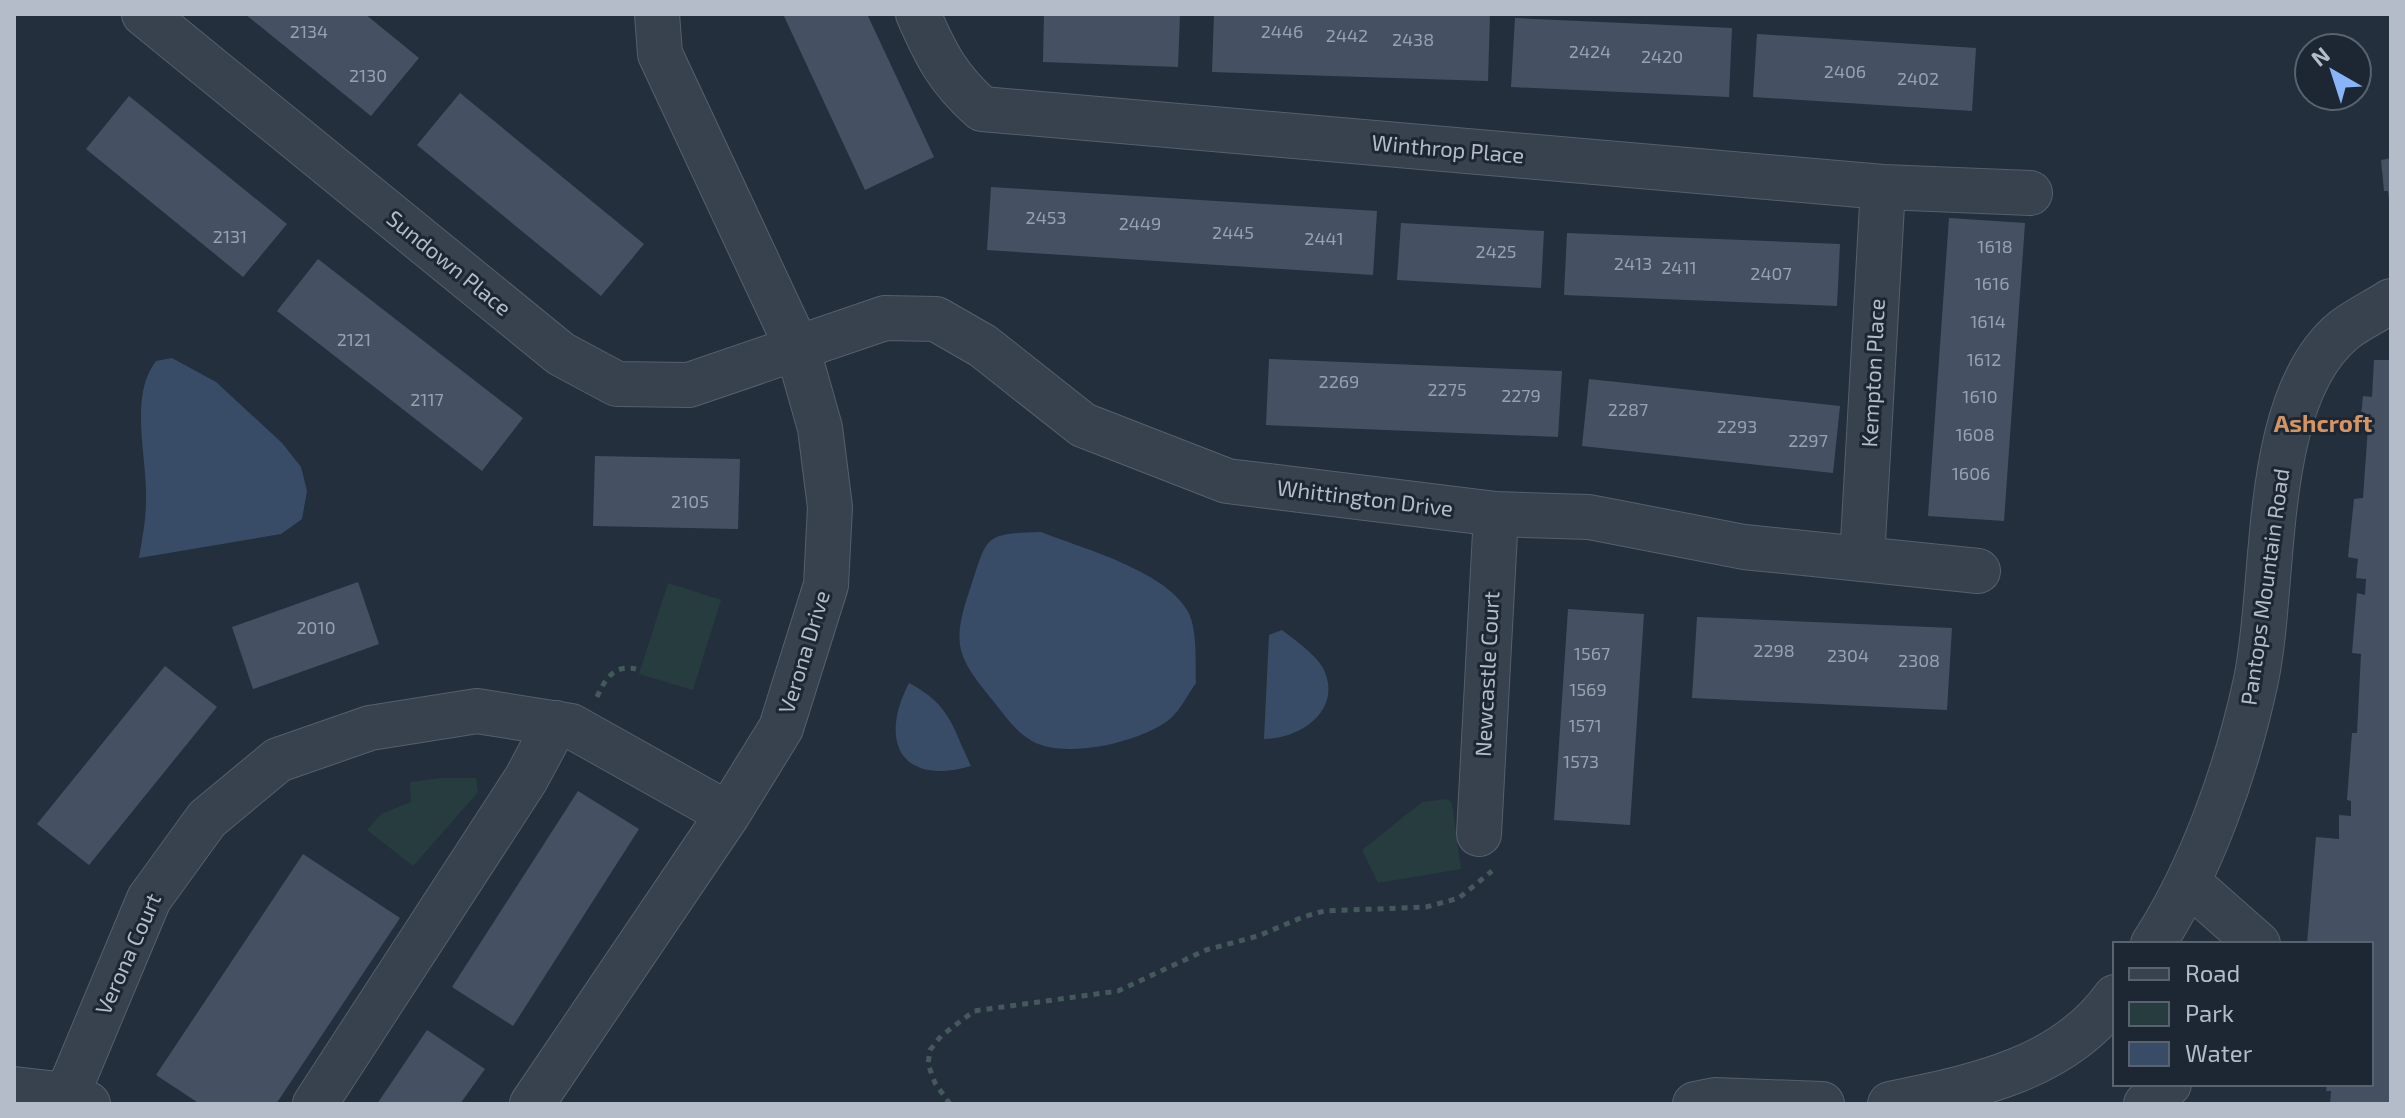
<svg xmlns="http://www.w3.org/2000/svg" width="2405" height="1118" viewBox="0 0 2405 1118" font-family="'Exo 2',sans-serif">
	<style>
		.green { fill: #263c3f }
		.water { fill: #394c67 }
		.building { fill: #455162 }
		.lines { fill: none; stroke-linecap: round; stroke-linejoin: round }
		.minor-casing { stroke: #565f6c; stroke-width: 46 }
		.path { stroke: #44595c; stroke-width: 5; stroke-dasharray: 6 6; stroke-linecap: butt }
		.minor { stroke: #38414e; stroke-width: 44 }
		.labels { text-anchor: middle; stroke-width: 6; stroke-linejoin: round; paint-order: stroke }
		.number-label { font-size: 18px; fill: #98a1af }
		.street-label { font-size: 22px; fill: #b4bcc9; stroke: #1d2633 }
		.neighbourhood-label { font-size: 24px; font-weight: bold; fill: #d59563; stroke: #1d2633 }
	</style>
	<rect width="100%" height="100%" fill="#242f3e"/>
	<path class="green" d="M668,583l53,17 -28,90 -54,-16z
		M441,778h35l2,14 -65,74 -46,-36 14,-16 30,-12 -1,-20z
		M1447,799l5,4 9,66 -83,14 -16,-33 60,-48z"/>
	<path class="water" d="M172,358l44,24 66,61 19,24 6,24 -5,28 -21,15 -142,24c3,-19 7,-37 7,-56 2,-43 -18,-105 10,-141z
		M1041,532c43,17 122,38 146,78 11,18 8,52 9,73 -8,11 -15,26 -25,35 -28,24 -106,42 -139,23 -16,-9 -27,-25 -38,-39 -38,-46 -43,-58 -23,-116 17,-51 13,-52 70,-54z
		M1282,630c13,10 33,24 41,38 21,42 -23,71 -59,71l5,-104z
		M909,683c42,22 43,44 62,83 -69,20 -93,-23 -62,-83z"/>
	<path class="building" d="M245,14h120l54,44 -48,58z
		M783,14h84l67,143 -69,33z
		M1044,14h136l-2,53 -135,-5z
		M1214,14h276l-2,67 -276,-9z
		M1515,18l217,10 -3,69 -218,-10z
		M1757,34l219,14 -4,63 -219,-14z
		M460,93l184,151 -43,52 -184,-151z
		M129,96l158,128 -44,53 -157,-128z
		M2391,158v41h-2l-1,-8h-4l-3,-31z
		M991,187l386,24 -4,64 -386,-25z
		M1949,218l76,5 -21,298 -76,-5z
		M1401,223l143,8 -3,57 -144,-8z
		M1567,233l273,11 -3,62 -273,-11z
		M318,259l205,159 -41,53 -205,-160z
		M1269,359l293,12 -4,66 -292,-12z
		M2374,360h17v744h-61l1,-13h-5l1,-7h44v-140h-64l9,-107 23,2v-24l12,1v-15l-4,-1 5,-67h5l4,-79 -9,-1 5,-60 8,2 1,-16 -10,-1 2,-19 -10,-2 6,-58 9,-1 5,-71h-8l3,-31 9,1z
		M1589,379l251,27 -7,67 -251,-27z
		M595,456l145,3 -2,70 -145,-3z
		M358,582l21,62 -126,45 -21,-62z
		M1568,609l76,5 -14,211 -76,-5z
		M1697,617l255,11 -5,82 -255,-12z
		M165,666l52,41 -128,158 -52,-41z
		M578,791l61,38 -126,197 -61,-39z
		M303,854l97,64 -124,186h-76l-44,-29z
		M427,1030l58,39 -25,35h-83z"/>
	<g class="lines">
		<g class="minor-casing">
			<path id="minor" d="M144,14l417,340 56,30 72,1 196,-67 51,1 47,27 100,79 144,56 269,33 93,3 155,30 234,24
				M918,14c18,41 30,65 64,95l901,78 147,6
				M1862,559l21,-372
				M1479,834l17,-320
				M2190,884l68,60
				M2153,944c49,-76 84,-175 103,-264 21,-100 4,-281 88,-350 14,-11 32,-19 47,-29
				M14,1089l53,6 21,9
				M67,1095l82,-196 58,-80 71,-59 92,-32 107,-17 94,15 157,88
				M315,1104l211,-325 30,-56
				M532,1104l196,-290 53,-86 45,-143 4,-78 -10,-79 -23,-81 -137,-293 -3,-40
				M1695,1104l20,-4 107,4
				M1890,1104c82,-17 173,-34 225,-107
				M2146,1104l23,-20"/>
		</g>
		<path class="path" d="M597,697c8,-18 17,-33 39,-28
			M950,1104l-15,-21 -7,-19 2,-14 11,-14 33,-25 144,-20 88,-41 52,-14 45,-19 21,-6 102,-4 33,-9 33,-27"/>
		<use href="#minor" class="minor"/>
	</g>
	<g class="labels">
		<g class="number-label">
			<text x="309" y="38">2134</text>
			<text x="1282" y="38">2446</text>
			<text x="1347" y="42">2442</text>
			<text x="1413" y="46">2438</text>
			<text x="1590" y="58">2424</text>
			<text x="1662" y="63">2420</text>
			<text x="1845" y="78">2406</text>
			<text x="368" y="82">2130</text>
			<text x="1918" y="85">2402</text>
			<text x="1046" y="224">2453</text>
			<text x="1140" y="230">2449</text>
			<text x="1233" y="239">2445</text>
			<text x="230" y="243">2131</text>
			<text x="1324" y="245">2441</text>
			<text x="1995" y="253">1618</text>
			<text x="1496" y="258">2425</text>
			<text x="1633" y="270">2413</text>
			<text x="1679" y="274">2411</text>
			<text x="1771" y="280">2407</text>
			<text x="1992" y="290">1616</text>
			<text x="1988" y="328">1614</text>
			<text x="354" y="346">2121</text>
			<text x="1984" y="366">1612</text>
			<text x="1339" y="388">2269</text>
			<text x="1447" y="396">2275</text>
			<text x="1521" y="402">2279</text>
			<text x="1980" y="403">1610</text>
			<text x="427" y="406">2117</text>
			<text x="1628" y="416">2287</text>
			<text x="1737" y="433">2293</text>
			<text x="1975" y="441">1608</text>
			<text x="1808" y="447">2297</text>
			<text x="1971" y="480">1606</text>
			<text x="690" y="508">2105</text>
			<text x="316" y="634">2010</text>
			<text x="1774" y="657">2298</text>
			<text x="1592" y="660">1567</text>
			<text x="1848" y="662">2304</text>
			<text x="1919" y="667">2308</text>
			<text x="1588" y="696">1569</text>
			<text x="1585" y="732">1571</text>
			<text x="1581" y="768">1573</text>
		</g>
		<g class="street-label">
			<text transform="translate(1448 149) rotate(5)" y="8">Winthrop Place</text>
			<text transform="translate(449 263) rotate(39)" y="8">Sundown Place</text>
			<text transform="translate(1873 373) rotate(-87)" y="8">Kempton Place</text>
			<text transform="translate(1365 498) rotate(7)" y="8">Whittington Drive</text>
			<text transform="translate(2265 587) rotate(-82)" y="8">Pantops Mountain Road</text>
			<text transform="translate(804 652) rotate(-73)" y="8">Verona Drive</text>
			<text transform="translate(1487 674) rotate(-87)" y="8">Newcastle Court</text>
			<text transform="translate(128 954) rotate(-66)" y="8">Verona Court</text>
		</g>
		<g class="neighbourhood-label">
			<text x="2323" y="432">Ashcroft</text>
		</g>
	</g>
	<rect width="2405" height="1118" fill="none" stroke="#b4bcc9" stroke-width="32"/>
	<rect x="2113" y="942" width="260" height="144" fill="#1d2633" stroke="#59626f" stroke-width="2"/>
	<rect x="2129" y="968" width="40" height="12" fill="#38414e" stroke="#59626f" stroke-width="2"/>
	<text x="2185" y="982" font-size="24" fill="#b4bcc9">Road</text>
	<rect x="2129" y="1002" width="40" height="24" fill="#263c3f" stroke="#59626f" stroke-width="2"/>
	<text x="2185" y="1022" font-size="24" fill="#b4bcc9">Park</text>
	<rect x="2129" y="1042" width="40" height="24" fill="#394c67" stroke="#59626f" stroke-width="2"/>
	<text x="2185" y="1062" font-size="24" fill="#b4bcc9">Water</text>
	<g transform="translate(2333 72) rotate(321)"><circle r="38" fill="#1d2633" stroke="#59626f" stroke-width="2"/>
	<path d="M0-6L14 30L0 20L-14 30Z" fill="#8ab4f8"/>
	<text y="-12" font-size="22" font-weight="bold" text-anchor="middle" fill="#b4bcc9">N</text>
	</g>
</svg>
